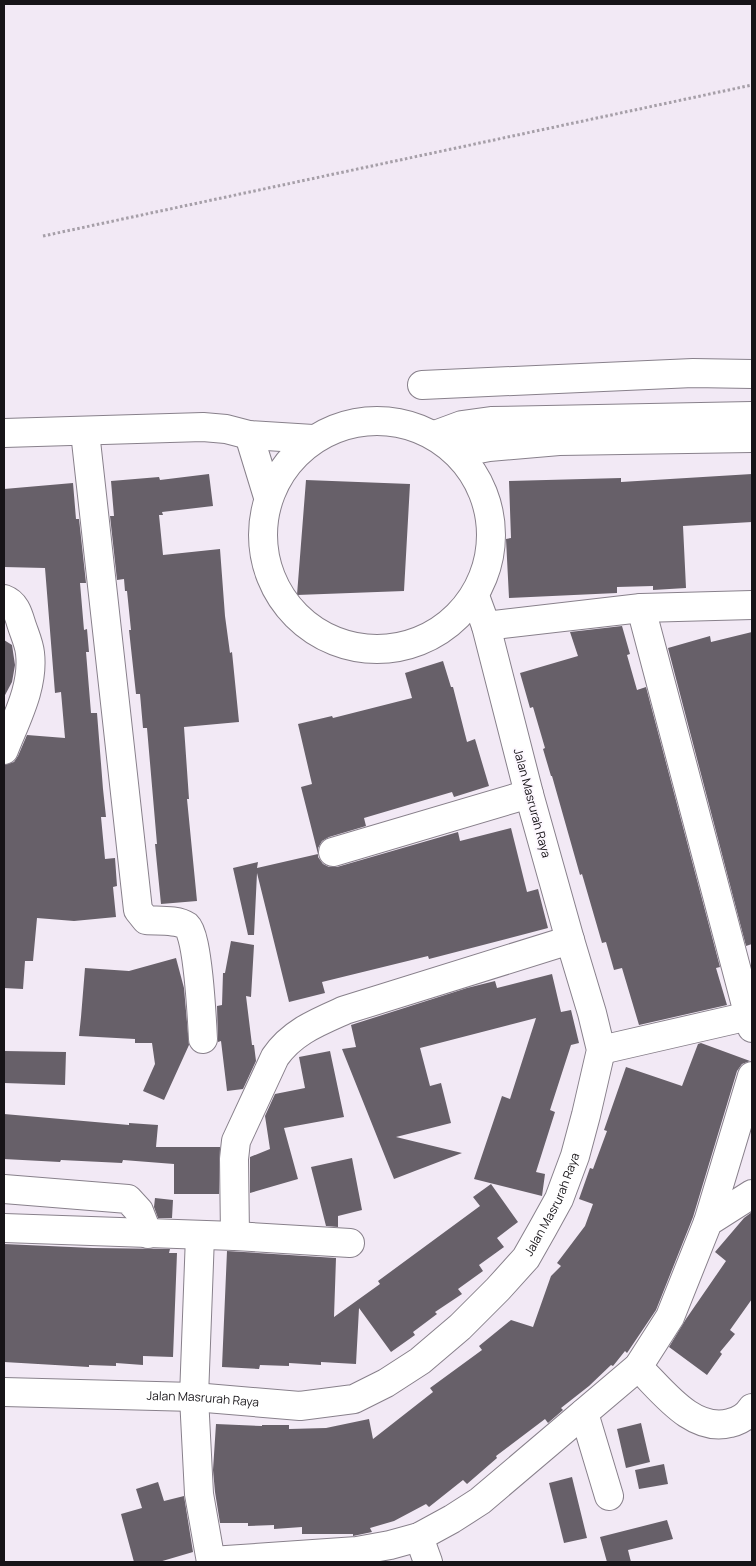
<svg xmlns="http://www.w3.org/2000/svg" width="756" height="1566" viewBox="0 0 756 1566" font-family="Manrope,sans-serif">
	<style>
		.building { fill: #676069 }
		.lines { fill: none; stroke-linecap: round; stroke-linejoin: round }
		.minor-casing { stroke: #88808b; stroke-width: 30 }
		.path { stroke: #a69fa8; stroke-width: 3; stroke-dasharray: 2.5 2.5; stroke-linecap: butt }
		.minor { stroke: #fff; stroke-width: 28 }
		.labels { text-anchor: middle; stroke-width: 4; stroke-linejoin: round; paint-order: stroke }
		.street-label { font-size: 12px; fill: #171418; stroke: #fdf8ff }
	</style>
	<rect width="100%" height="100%" fill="#f2e9f5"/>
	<path class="building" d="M209,474l4,32 -51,6 1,3h-4l4,40 57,-6 5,67 5,37 2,-1 7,70 -55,5 5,72h-2l10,102 -36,3 -6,-60h2l-10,-116h-4l-3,-34h-4l-7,-64h2l-4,-39h-2l-1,-12 -7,1 -7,-64h4l-3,-35 48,-4 1,3z
		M752,474v48l-69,4 3,62 -33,2v-4l-36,1v6l-108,5 -3,-59 5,-1 -2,-57 112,-3v4z
		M306,480l104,4 -6,107 -107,4z
		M73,483l3,36h3l7,64h-6l4,47 3,-1 2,23h-3l5,61h6l6,76 3,28h-5l4,42 10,-1 2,28 -4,1 3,30 -42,4 -37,-3 -4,43h-8l-2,28 -19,-1v-223l10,-3 4,-6 9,-21 38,3 -4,-46 -6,1 -10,-125 -41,-1v-78z
		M622,626l8,28 -3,1 10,35 9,-3 74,280 -4,1 11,37 -88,20 -17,-57 -8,2 -8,-28 -4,1 -20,-69 -2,1 -28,-99h-1l-8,-27 2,-1 -12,-41 -3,1 -10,-35 58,-17 -8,-24z
		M752,632v312l-6,2 -78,-298 42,-12 1,6z
		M4,640l8,5 3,20 -3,17 -8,15z
		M443,661l8,26h2l14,55 8,-3 14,47 -35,11 -2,-5 -88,26 2,8 -37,11 -7,4 -4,7v9l5,7 6,3h8l121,-35 2,9 51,-13 16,64 11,-3 10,39 -119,31 -1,-3 -106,26 3,11 -36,9 -32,-129 -3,62h-6l-15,-67 25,-6 -1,6 61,-14 -17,-67 11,-3 -14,-60 34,-8 1,2 79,-20 -7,-25z
		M231,941l23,4 -3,52 -5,-1 6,49h2l2,16 -13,28 -16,2 -6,-50 -3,1 -1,-36 5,-1 1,-32h2z
		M176,958l8,30 5,57 -25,55 -21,-9 12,-27 -3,-21h-17v-4l-56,-3 2,-19 4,-49 44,3z
		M552,974l9,38 10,-2 8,33 -8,2 -21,65 5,2 -19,60 9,2 -3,22 -68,-17 28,-83 8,3 26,-81 -116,30 10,38 11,-3 10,40 -55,14 66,16 -68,26 -52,-130 14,-2 -5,-22 116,-37 28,-7 2,7z
		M701,1043l49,18 -8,3 -5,7 -44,146 -37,93 -29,43 -2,-2 -12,15 -2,-1 -22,21 -28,22 2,2 -15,13 -3,-4 -49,37 1,2 -30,26 -4,-4 -34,27 -3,-3 -32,17 -24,7 2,4 -19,4v-2h-51v-7l-28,2v-4l-26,1v-3h-28l-5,-31 -2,-22 3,-46 46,2v-1h27v4l37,-1 43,-9 4,20 60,-47 -3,-4 52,-38 -3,-4 32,-26 22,7 18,-51 10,-10 -4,-3 28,-37 8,-22 -14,-5 11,-31 3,1 14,-38 -3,-1 22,-63 56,19 16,-42z
		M4,1051l62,1 -1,33 -61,-2z
		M330,1051l14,66 -60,11 14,51 -48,14v-36l20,-8 -5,-33 10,-22 30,-6 -6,-31z
		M4,1114l125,11v-2l29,2 -2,22h64l-1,47h-45v-30l-51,-4 -1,3 -61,-3 -1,2 -56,-3z
		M352,1158l10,52 -24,6v11l-12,-1 -15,-59z
		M491,1184l27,38 -21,16 7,9 -25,18 4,6 -25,18 4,5 -27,18 2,2 -24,18 2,3 -24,17 -32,-44 -3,56 -35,-2v3l-32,-2v3l-29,-1 -1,4 -37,-2 5,-116 109,7 -2,59 46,-33 -2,-3 102,-75 -7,-9z
		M155,1198l18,2 -1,18h-14l-4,-11z
		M752,1212v87l-22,31 5,4 -15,18 2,2 -15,21 -38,-28 17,-28 40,-58 -11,-9 29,-34z
		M4,1244l89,4 77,1 -1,4h8l-4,104 -30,-1v9l-27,-2v3l-27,-1v2l-85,-5z
		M641,1423l9,39 -24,6 -9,-39z
		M664,1464l4,20 -29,5 -4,-19z
		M572,1477l15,61 -23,5 -15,-60z
		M158,1482l6,19 20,-5 9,56 -34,10h-25l-13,-48 21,-6 -6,-19z
		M667,1520l6,19 -45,11 3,12h-24l-7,-25z"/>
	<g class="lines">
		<g class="minor-casing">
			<g id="minor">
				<path d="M422,385l271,-12 59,1"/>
				<circle cx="377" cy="535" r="114"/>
				<path d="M85,432l53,478 8,10c12,1 31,-1 41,6 11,10 15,94 16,113"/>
				<path d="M4,433l199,-6 23,2 23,6 64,4"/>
				<path d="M249,435l19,62"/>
				<path d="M435,435l27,-10 29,-4 261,-5"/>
				<path d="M458,453l31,-6 70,-6 193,-3"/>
				<path d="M4,599c11,4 14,14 17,24 3,10 8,20 9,30 4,34 -14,66 -26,97"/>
				<path d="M641,608l111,420"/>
				<path d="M486,626l155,-18 111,-3"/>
				<path d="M333,852l196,-58"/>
				<path d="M601,1050l148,-34"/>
				<path d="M4,1189l124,10 11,12 9,23"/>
				<path d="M708,1222l44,-146"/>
				<path d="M4,1228l231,8 115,7"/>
				<path d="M200,1236l-6,161 5,97 12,68"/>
				<path d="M235,1236l-1,-77 2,-18 39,-84c17,-25 43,-35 70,-47l225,-70"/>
				<path d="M638,1367c24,23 54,66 92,56 9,-2 17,-7 22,-15"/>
				<path id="s1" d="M4,1392l190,5 106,9 54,-7 32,-16 34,-22 40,-34 38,-38 28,-31 17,-30 16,-29 16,-43 11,-41 15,-65 -9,-37 -22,-73 -41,-146 -43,-168 -11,-30"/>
				<path d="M584,1413l25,83"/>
				<path d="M419,1537l9,25"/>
				<path d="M211,1561l146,-10 33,-6 29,-8 33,-18 28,-18 158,-134 32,-50 38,-95 44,-28"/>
			</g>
		</g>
		<path class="path" d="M43,236l709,-151"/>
		<use href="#minor" class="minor"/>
	</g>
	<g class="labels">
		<g class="street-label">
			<text transform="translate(532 803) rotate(75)" y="4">Jalan Masrurah Raya</text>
			<text dy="4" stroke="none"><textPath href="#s1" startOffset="635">Jalan Masrurah Raya</textPath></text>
			<text dy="4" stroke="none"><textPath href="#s1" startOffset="199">Jalan Masrurah Raya</textPath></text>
		</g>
	</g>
	<rect width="756" height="1566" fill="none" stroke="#171418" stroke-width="10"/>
</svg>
